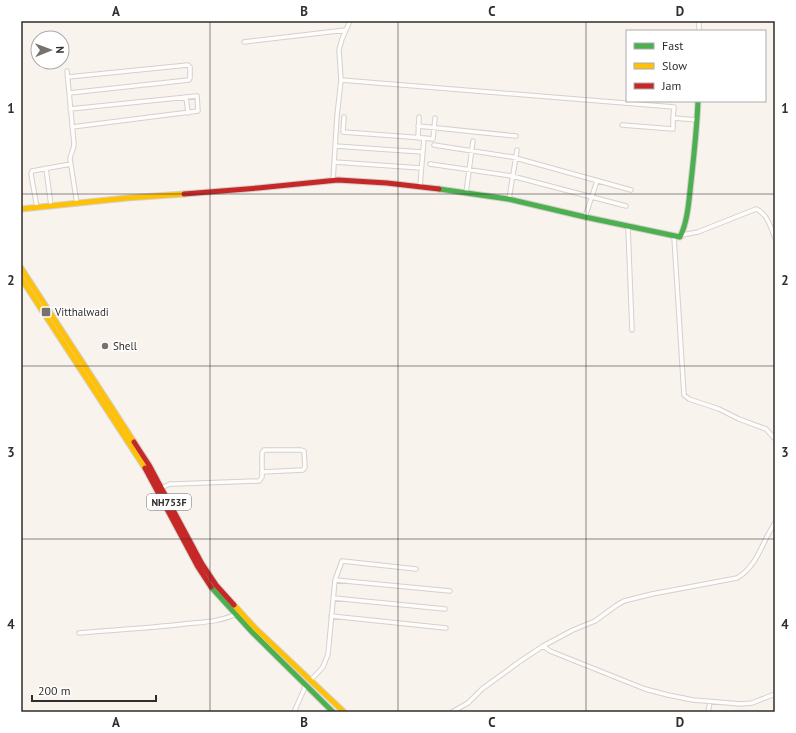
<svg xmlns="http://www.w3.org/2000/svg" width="796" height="733" viewBox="0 0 796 733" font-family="'PT Sans',sans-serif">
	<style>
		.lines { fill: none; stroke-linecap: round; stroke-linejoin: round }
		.street-casing { stroke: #d5d0cc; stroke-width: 5.5 }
		.fast-casing { stroke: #d5d0cc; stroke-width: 7 }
		.slow-casing { stroke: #d5d0cc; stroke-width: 7 }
		.jam-casing { stroke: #d5d0cc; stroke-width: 7 }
		.street { stroke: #fefdfc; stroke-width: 3.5 }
		.fast { stroke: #4caf50; stroke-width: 5 }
		.slow { stroke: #ffc107; stroke-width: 5 }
		.jam { stroke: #c62828; stroke-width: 5 }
		.grid { fill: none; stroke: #312d2a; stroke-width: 1; stroke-opacity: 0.55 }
		.poi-dot { fill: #77726f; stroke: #fff; stroke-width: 1.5 }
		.labels { text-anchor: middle; stroke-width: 3; stroke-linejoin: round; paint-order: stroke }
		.shield { fill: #fff; stroke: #6f6c6a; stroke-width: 1 }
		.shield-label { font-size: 10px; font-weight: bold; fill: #312d2a }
		.poi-label { font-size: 11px; fill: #312d2a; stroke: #fff; text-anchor: start }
		.neatline { fill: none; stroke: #312d2a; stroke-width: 1.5 }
		.grid-label { font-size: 13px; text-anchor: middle; font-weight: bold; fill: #312d2a }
	</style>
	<rect width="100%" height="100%" fill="#f9f3ee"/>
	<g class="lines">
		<g class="street-casing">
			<path id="street" d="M699,31v-10
				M244,42l102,-12
				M67,71l7,73c0,6 -4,10 -4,15l7,45
				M68,77l120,-12 2,2v11l-1,2 -120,13
				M341,80l333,27 -1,11 24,2
				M186,97l2,16
				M70,109l127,-13 1,15 -126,16
				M344,117l-1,15 81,6 -4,48
				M622,125l51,4v-11
				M418,126l98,10
				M418,138l1,-21
				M424,138l9,1 2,-21
				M434,145l78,12 119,33
				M335,146l87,6
				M334,162l87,6
				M430,164l82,12 114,30
				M46,168l5,38
				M333,181l4,-65 4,-36 -2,-30 3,-11 8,-18
				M466,193l7,-52
				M509,199l8,-49
				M37,208l-6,-34 1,-3 39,-7
				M585,217l12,-36
				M628,227l4,103
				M682,235l16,-3 58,-23c11,4 15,19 19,29
				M674,237l10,158 5,4 30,10 20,10 27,10 9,10
				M161,488l9,-4h4l85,-3 1,-1 2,-3v-24l2,-3h37l3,1 1,16 -2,3 -41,2
				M335,580l115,11
				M333,598l112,11
				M331,616l115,12
				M79,633c35,-3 70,-5 105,-9 18,-2 36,-2 52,-10
				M543,646l7,5 95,38 23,6 25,5 48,4 11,-1 23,-9
				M311,680l12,-13 5,-13 7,-74 7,-19 74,8
				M294,712l12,-27
				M452,712l16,-9 14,-14 37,-27 24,-16 30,-16 22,-9 22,-16 7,-4 28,-7 85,-16c21,-12 25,-37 38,-55
				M708,712l2,-10"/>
		</g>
		<g class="fast-casing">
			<path id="fast" d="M439,189l69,10 77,18 95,20c8,-16 9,-38 11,-55 3,-27 6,-54 7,-81
				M211,587l41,45 81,80"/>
		</g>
		<g class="slow-casing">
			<path id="slow" d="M21,209l106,-11 57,-4
				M21,268l113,174
				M21,278l124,190
				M234,605l21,23 89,84"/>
		</g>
		<g class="jam-casing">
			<path id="jam" d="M184,194l74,-6 80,-8 49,3 52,6
				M134,442l15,23 53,99 14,21 18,20
				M145,468l53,99 13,20"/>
		</g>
		<use href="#street" class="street"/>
		<use href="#fast" class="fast"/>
		<use href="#slow" class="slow"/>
		<use href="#jam" class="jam"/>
	</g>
	<path class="grid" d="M210,21v691M398,21v691M586,21v691M21,194h754M21,366h754M21,539h754"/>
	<g class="poi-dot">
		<rect x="41" y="307" width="10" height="10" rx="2"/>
		<circle cx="105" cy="346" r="4"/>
	</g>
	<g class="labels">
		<rect class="shield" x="147" y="494" width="44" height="16" rx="3"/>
		<g class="shield-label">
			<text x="169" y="506">NH753F</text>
		</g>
		<g class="poi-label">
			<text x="55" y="316">Vitthalwadi</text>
			<text x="113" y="350">Shell</text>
		</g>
	</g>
	<rect width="796" height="733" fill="none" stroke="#ffffff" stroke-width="44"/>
	<rect x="626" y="30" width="140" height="72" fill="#ffffff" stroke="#adabaa"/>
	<rect x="634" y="43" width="20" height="6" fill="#4caf50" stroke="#adabaa"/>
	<text x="662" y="50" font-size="12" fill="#312d2a">Fast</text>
	<rect x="634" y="63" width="20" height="6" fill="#ffc107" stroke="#adabaa"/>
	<text x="662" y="70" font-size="12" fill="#312d2a">Slow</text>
	<rect x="634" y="83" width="20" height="6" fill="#c62828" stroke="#adabaa"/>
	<text x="662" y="90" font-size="12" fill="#312d2a">Jam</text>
	<g transform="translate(50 50) rotate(89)"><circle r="19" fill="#ffffff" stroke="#adabaa"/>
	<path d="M0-3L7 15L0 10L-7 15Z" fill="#77726f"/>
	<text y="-6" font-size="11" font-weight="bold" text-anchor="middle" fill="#312d2a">N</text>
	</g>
	<path d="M32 695v6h124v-6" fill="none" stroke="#312d2a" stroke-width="2"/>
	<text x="38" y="695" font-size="12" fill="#312d2a" stroke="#ffffff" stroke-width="3" paint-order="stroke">200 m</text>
	<rect x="22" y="22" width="752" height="689" class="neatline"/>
	<g class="grid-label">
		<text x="116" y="16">A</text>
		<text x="304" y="16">B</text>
		<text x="492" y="16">C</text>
		<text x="680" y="16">D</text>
		<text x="11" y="113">1</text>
		<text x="785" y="113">1</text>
		<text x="11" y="285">2</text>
		<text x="785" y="285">2</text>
		<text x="11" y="457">3</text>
		<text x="785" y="457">3</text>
		<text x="11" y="629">4</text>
		<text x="785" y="629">4</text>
		<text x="116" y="727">A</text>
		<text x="304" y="727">B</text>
		<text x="492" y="727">C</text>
		<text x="680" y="727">D</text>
	</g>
</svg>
